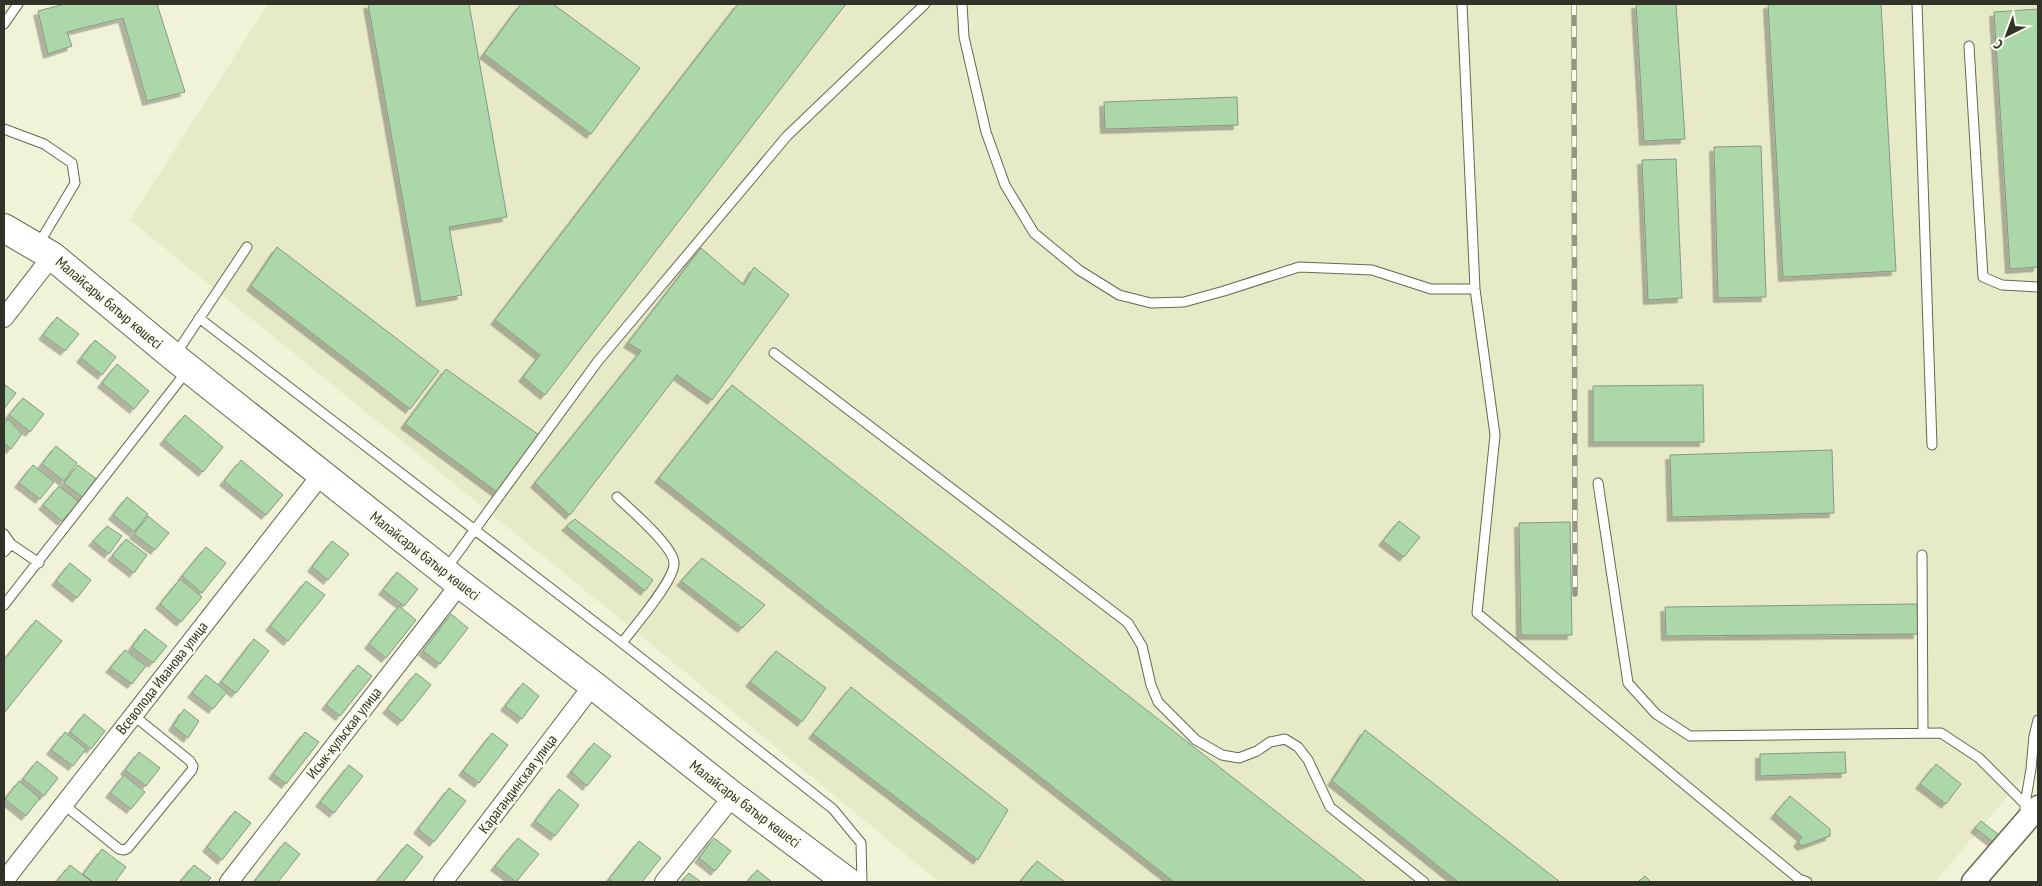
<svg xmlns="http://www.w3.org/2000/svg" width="2042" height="886" viewBox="0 0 2042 886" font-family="'PT Sans Narrow',sans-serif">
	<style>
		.built { fill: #e6eac7 }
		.building { fill: #acd7a8; stroke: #869884; filter: url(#shadow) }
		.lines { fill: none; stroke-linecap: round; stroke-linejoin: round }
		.service-casing { stroke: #666951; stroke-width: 11 }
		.minor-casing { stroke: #666951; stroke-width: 20 }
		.tertiary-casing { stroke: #666951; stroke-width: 25 }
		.primary-casing { stroke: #666951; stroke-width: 30 }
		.service { stroke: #fff; stroke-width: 9 }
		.minor { stroke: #fff; stroke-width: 18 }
		.tertiary { stroke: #fff; stroke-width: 22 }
		.primary { stroke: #fff; stroke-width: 28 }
		.rail-casing { stroke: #949683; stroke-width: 5.5 }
		.rail { stroke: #fdffef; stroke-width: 4; stroke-dasharray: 11; stroke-linecap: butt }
		.labels { text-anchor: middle; stroke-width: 4.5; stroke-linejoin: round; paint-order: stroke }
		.street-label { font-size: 15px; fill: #313228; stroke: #fdffef }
	</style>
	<defs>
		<filter id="shadow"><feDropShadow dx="-4.5" dy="4.5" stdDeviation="0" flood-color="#0004"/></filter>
	</defs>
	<rect width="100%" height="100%" fill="#f0f3d8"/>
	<path class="built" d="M268,4h1770v756l-103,122h-996l-300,-248 -509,-414z"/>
	<path class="building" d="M65,4h92l28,88 -38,9 -24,-83 -56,14 5,14 -24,8 -10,-43z
		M368,4h101l38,213 -58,10 13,68 -41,7z
		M521,4h32l87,64 -49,66 -107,-80z
		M738,4h108l-301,391 -22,-18 17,-22 -45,-35z
		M1636,4h40l9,135 -41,2z
		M1768,4h113l15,267 -113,6z
		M2038,9v258l-28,2 -16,-257z
		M1237,97l1,28 -133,4 -1,-27z
		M1761,146l5,151 -48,1 -4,-151z
		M1676,159l6,139 -34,2 -6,-140z
		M277,247l162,124 -29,38 -159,-123z
		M701,248l43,37 10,-18 35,28 -77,105 -35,-25 -107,140 -35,-32 106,-132 -13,-8z
		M57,317l22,17 -14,17 -22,-16z
		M95,340l21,17 -14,18 -21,-17z
		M117,364l32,27 -15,18 -32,-26z
		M446,369l93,66 -42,57 -92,-68z
		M4,384l12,9 -12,16z
		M732,385l634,497h-192l-515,-404z
		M1703,385l1,57h-111v-56z
		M23,398l21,16 -14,18 -21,-17z
		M185,415l38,32 -20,25 -39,-32z
		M8,419l14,15 -11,15 -7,-6v-19z
		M56,446l21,17 -13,18 -22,-17z
		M1832,450l2,63 -162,4 -2,-62z
		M241,460l42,35 -17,20 -42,-34z
		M33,465l21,17 -14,17 -21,-16z
		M78,465l21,16 -14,18 -21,-16z
		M59,486l20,16 -17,19 -19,-16z
		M127,497l21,17 -14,18 -21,-17z
		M148,516l21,17 -14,17 -21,-16z
		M575,519l78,61 -8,11 -79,-65z
		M1399,521l21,16 -16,20 -21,-16z
		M1570,522l2,113h-51l-2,-112z
		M107,526l15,10 -13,18 -16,-13z
		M126,539l21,16 -13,18 -22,-17z
		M332,541l17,13 -21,26 -16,-13z
		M206,547l20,16 -24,30 -20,-17z
		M702,558l63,47 -23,23 -61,-47z
		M70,563l21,17 -14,18 -21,-17z
		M397,572l21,17 -14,17 -21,-16z
		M180,579l22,18 -21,25 -21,-18z
		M306,581l19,14 -37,46 -18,-15z
		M1917,604l1,30 -252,2 -1,-29z
		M399,606l17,14 -30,38 -17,-14z
		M451,614l17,14 -28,36 -17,-13z
		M36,620l26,21 -58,72v-53z
		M145,629l22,17 -14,17 -21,-16z
		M254,639l15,12 -33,42 -15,-11z
		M125,650l21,16 -14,18 -22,-16z
		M776,651l50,37 -24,34 -52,-40z
		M358,665l14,11 -32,40 -14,-11z
		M416,673l15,12 -29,36 -15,-12z
		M206,675l21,17 -14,17 -21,-16z
		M523,683l16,13 -17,23 -17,-13z
		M851,687l157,123 -30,50 -165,-126z
		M184,709l15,12 -11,17 -15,-12z
		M84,714l21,17 -14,18 -21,-17z
		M1365,730l195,152h-102l-126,-101z
		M65,732l21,17 -13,17 -22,-16z
		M305,732l14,10 -33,42 -13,-10z
		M492,733l16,12 -29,38 -16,-12z
		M594,743l17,13 -24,30 -16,-14z
		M139,752l21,16 -14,18 -21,-16z
		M1845,752l1,21 -86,3v-22z
		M37,761l21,17 -14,18 -21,-17z
		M1936,764l25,20 -15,20 -26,-20z
		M349,765l14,11 -29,37 -14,-11z
		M124,775l21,17 -14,17 -21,-16z
		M19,781l21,17 -14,18 -21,-17z
		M449,788l17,13 -32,41 -16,-13z
		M559,789l20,16 -24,31 -20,-15z
		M1790,796l40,33v7l-28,10 -4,-4 4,-5 -27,-23z
		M235,811l16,12 -29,37 -15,-13z
		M1981,821l18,14 -6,7 -18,-14z
		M518,838l21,16 -23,28 -21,-16z
		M714,838l17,13 -16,20 -16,-13z
		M639,841l22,17 -19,24h-29l-4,-3z
		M285,842l15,12 -22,28h-24z
		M407,844l16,13 -20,25h-27z
		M102,849l24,18 -11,15h-22l-10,-8z
		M1037,861l28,21h-45z
		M70,865l22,17h-36z
		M194,865l17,13 -4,4h-27z
		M757,870l15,12h-25z
		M689,873l12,9h-20z
		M1645,876l6,6h-13z"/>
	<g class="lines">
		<g class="service-casing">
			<path id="service" d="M962,4l2,33 22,95 19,53 29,48 45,37 40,25 32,8 33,-1 40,-11 75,-24 73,3 59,19h44
				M1462,4l13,285 20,146 -18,178 322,266 8,3
				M1917,4l15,441
				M4,24l14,-20
				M1969,46l14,231 19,8 36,2
				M4,129l40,15 28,19 3,20 -37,62
				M199,318l423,325
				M774,353l354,270 14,23 9,39 7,17 38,38 26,15 17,3 18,-7 13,-9 15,-3 13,8 10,13 22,47 94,75
				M175,355l72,-108
				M1598,483l30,200 28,31 34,22 251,-3 38,25 46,46v10
				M617,497c13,12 57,50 57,66 1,17 -41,65 -52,80l211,166 28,34 1,39
				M4,534l7,10 28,19
				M4,552l7,-8
				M1922,555l1,178
				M446,569l152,-208 189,-225 138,-132
				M4,605l183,-234
				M63,804l56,45 5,1 4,-2 64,-78 1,-4 -3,-5 -57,-46
				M2025,804l6,-35 3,-33 4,-16"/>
		</g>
		<g class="minor-casing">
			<path id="minor" d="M4,318l48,-62
				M4,881l317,-406
				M229,882l231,-298
				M443,882l150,-197
				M664,882l69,-86"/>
		</g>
		<g class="tertiary-casing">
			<path id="tertiary" d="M1973,882l65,-75"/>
		</g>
		<g class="primary-casing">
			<path id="primary" d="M4,228l48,28 122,101 286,227 133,101 140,111 115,86"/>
		</g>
		<use href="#service" class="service"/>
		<use href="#minor" class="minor"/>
		<use href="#tertiary" class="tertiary"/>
		<use href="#primary" class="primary"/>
		<g class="rail-casing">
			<path id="rail" d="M1574,4l1,590"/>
		</g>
		<use href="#rail" class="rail"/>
	</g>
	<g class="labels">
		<g class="street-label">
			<text transform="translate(109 303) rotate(40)" y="5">Малайсары батыр көшесі</text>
			<text transform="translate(425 556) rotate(38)" y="5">Малайсары батыр көшесі</text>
			<text transform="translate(162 678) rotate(-52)" y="5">Всеволода Иванова улица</text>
			<text transform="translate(344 733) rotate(-52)" y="5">Исык-кульская улица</text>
			<text transform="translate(518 784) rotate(-53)" y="5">Карагандинская улица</text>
			<text transform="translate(745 804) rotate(37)" y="5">Малайсары батыр көшесі</text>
		</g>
	</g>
	<rect width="2042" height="886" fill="none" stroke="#313228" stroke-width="10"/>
	<g transform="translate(2007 35) rotate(222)" stroke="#fdffef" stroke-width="4" paint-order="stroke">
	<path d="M0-4L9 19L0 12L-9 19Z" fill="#313228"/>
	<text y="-8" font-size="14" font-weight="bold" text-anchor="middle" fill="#313228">С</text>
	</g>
</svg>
